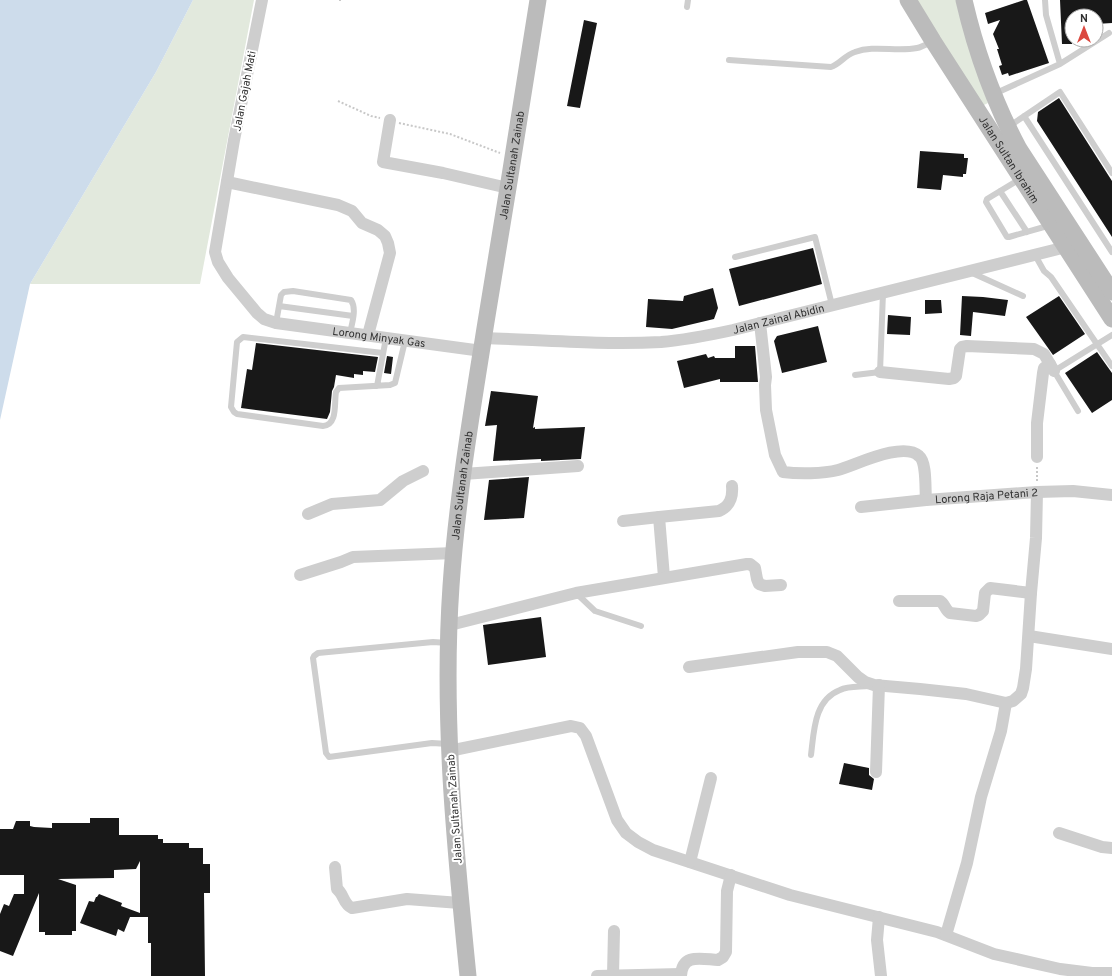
<svg xmlns="http://www.w3.org/2000/svg" width="1112" height="976" viewBox="0 0 1112 976" font-family="Overpass,sans-serif">
	<style>
		.green { fill: #e2e9dd }
		.water { fill: #cddceb }
		.building { fill: #181818 }
		.lines { fill: none; stroke-linecap: round; stroke-linejoin: round }
		.path { stroke: #c8c8c8; stroke-width: 2; stroke-dasharray: 2 2; stroke-linecap: butt }
		.lane { stroke: #cecece; stroke-width: 6 }
		.street { stroke: #cecece; stroke-width: 12 }
		.secondary { stroke: #bbb; stroke-width: 17 }
		.labels { text-anchor: middle; stroke-width: 4; stroke-linejoin: round; paint-order: stroke }
		.street-label { font-size: 11px; fill: #313131; stroke: #fff }
	</style>
	<rect width="100%" height="100%" fill="#fff"/>
	<path class="green" d="M193,0h61l-54,284h-170l126,-212z
		M917,0h41l30,103 -6,3z"/>
	<path class="water" d="M0,0h193l-37,72 -126,212 -30,136z"/>
	<path class="building" d="M1024,0h3l22,63 -40,13 -1,-3 -6,2 -3,-9 3,-1 -5,-16h2l-6,-15 7,-14 -12,4 -3,-11z
		M1060,0h52v23l-16,1v-8h-24v28h-10z
		M584,20l13,3 -17,85 -13,-2z
		M1059,98l53,83v56l-75,-116 1,-9z
		M920,151l44,3v4h4l-2,16h-3v3l-20,-2 -2,15 -24,-2z
		M813,248l9,36 -83,22 -10,-37z
		M713,288l5,20 -4,11 -42,10 -26,-2 2,-28 35,2 1,-5z
		M962,296l21,1 25,3 -3,16 -32,-4 -2,24 -11,-1z
		M1059,296l26,38 -32,21 -27,-38z
		M925,300h16l1,13 -17,1z
		M888,315l23,2 -1,18 -23,-1z
		M818,326l9,36 -45,11 -8,-32 3,-5z
		M256,343l122,14 -3,15 -12,-1v4l-9,-1v4l-18,-3 -2,12 -2,4 -2,21 -3,7 -86,-11 6,-39 5,1z
		M735,346h20l3,36h-38v-3l-36,9 -7,-27 29,-7 2,4 6,-2 1,2h20z
		M1097,352l15,21v27l-20,13 -27,-40z
		M387,356l6,1 -2,17 -7,-1z
		M491,391l47,5 -5,32 2,-1v2l50,-2 -4,32 -40,2v-2l-48,2 4,-36 -12,1z
		M529,477l-5,41 -40,2 5,-40z
		M541,617l5,40 -58,8 -5,-40z
		M844,763l25,5v7l5,4 -2,11 -33,-6z
		M90,818h29v17h39v4h5v4h26v5h14v16h7v29h-6l1,83h-54v-33h-3v-26h-18l-6,15 -6,-3 -2,7 -36,-13 9,-22 5,1 2,-5h1l2,-3 23,9 -1,3 19,7v-52l-4,8 -22,1v8l-56,1 18,6v46h-4v4h-27v-3h-6v-39l-26,63 -13,-5v-37l4,-10 5,2 5,-12h10v-19h-24v-46h13l3,-8h14v5l4,1 18,1v-5h38z"/>
	<g class="lines">
		<path class="path" d="M339,0h2
			M338,101l33,15 9,2
			M399,123l51,11 50,19
			M1037,467v15"/>
		<path class="lane" d="M1045,0l1,15 14,49
			M687,7l1,-7
			M729,60l102,7c9,-3 14,-12 24,-15 19,-7 42,0 62,-4 5,-1 10,-4 14,-6
			M994,94l66,-30 49,-31
			M1024,116l88,136
			M1008,127l52,-35 52,81
			M1020,179l-33,20 -1,3 21,35h2l42,-12
			M1000,191l27,41
			M1035,255l9,16 7,6 61,89
			M735,257l80,-20 17,68
			M970,272l53,24
			M279,306l74,10
			M276,323l5,-28 3,-3 9,-1 58,9c6,9 1,23 -1,33
			M383,353l-140,-16 -6,5 -6,65 3,5 3,2 86,12c15,-1 11,-23 13,-34l3,-4 51,-3 5,-2 10,-42
			M855,375l25,-3 3,-79
			M377,386l9,-48
			M1078,411l-24,-40 58,-36
			M576,593l19,18 46,15
			M448,643l-15,-1 -115,11 -4,3 -1,2 13,95 3,4 103,-14 16,1
			M811,755c3,-24 3,-55 29,-65 8,-4 20,-3 28,-4"/>
		<g class="street">
			<path id="s1" d="M262,0l-28,140 -19,112 3,10 10,16 29,35 7,6 12,4 206,28"/>
			<path d="M390,120l-7,42 60,11 65,15"/>
			<path d="M227,182l111,23 14,6 10,12 16,7 7,6 3,7 2,10 -22,82"/>
			<path d="M760,323l6,54 -1,8 1,25 9,45 8,17c15,2 40,2 55,-2 18,-5 65,-29 81,-14 8,6 6,34 7,44"/>
			<path id="s2" d="M484,338c59,2 118,7 177,4 24,-2 49,-7 72,-12l333,-83"/>
			<path d="M880,372l69,7 5,-1 2,-2 4,-27 2,-2 5,-1 67,3 10,5 10,17"/>
			<path d="M1037,457v-34l6,-50 1,-5 6,-4"/>
			<path d="M463,474l115,-8"/>
			<path id="s3" d="M861,507l65,-7 111,-8 36,-1 39,4"/>
			<path d="M308,514l24,-10 48,-4 23,-19 20,-10"/>
			<path d="M623,521l36,-4"/>
			<path d="M300,575l41,-13 12,-5 101,-4"/>
			<path d="M664,577l-5,-60 60,-6c11,-5 14,-13 13,-25"/>
			<path d="M899,601h41c5,3 5,9 10,12l26,3 3,-1 4,-4 2,-18 5,-5 41,5"/>
			<path d="M450,625l126,-32 171,-29h3l5,4 2,11 2,5 6,2 16,-1"/>
			<path d="M1029,636l83,13"/>
			<path d="M689,667l109,-15h29l10,4 21,21 7,5 9,3 46,4 46,5 40,9 7,-2 8,-7 2,-6 3,-19 5,-76 5,-55 1,-46"/>
			<path d="M449,751l122,-25 9,2 6,8 31,84 9,13 12,9 15,8 137,45 147,37 57,22 66,15 32,4h20"/>
			<path d="M876,772l3,-87"/>
			<path d="M1059,833l43,14 10,1"/>
			<path d="M690,862l21,-84"/>
			<path d="M335,867l2,22c7,5 6,15 15,19l55,-9 53,4"/>
			<path d="M879,917l-2,23 4,36"/>
			<path d="M946,935l21,-72 14,-66 20,-66 5,-28"/>
			<path d="M613,975l1,-44"/>
			<path d="M597,976l84,-2"/>
			<path d="M681,976c1,-23 20,-17 37,-16l5,-3 3,-5 1,-61 4,-16"/>
		</g>
		<g class="secondary">
			<path id="s4" d="M908,0l25,41 179,278"/>
			<path d="M964,0c12,52 30,102 55,149l93,143"/>
			<path id="s5" d="M468,976c-13,-129 -26,-260 -17,-390 6,-88 21,-176 35,-264 18,-107 35,-215 52,-322"/>
		</g>
	</g>
	<g class="labels">
		<g class="street-label">
			<text transform="translate(244 91) rotate(-79)" y="4">Jalan Gajah Mati</text>
			<text dy="4" stroke="none"><textPath href="#s4" startOffset="189">Jalan Sultan Ibrahim</textPath></text>
			<text dy="4" stroke="none"><textPath href="#s5" startOffset="816">Jalan Sultanah Zainab</textPath></text>
			<text dy="4" stroke="none"><textPath href="#s2" startOffset="297">Jalan Zainal Abidin</textPath></text>
			<text dy="4" stroke="none"><textPath href="#s1" startOffset="457">Lorong Minyak Gas</textPath></text>
			<text dy="4" stroke="none"><textPath href="#s5" startOffset="492">Jalan Sultanah Zainab</textPath></text>
			<text dy="4" stroke="none"><textPath href="#s3" startOffset="126">Lorong Raja Petani 2</textPath></text>
			<text transform="translate(454 809) rotate(-94)" y="4">Jalan Sultanah Zainab</text>
		</g>
	</g>
	<g transform="translate(1084 28)"><circle r="19" fill="#ffffff" stroke="#adadad"/>
	<path d="M0-3L7 15L0 10L-7 15Z" fill="#db483f"/>
	<text y="-6" font-size="11" font-weight="bold" text-anchor="middle" fill="#313131">N</text>
	</g>
</svg>
